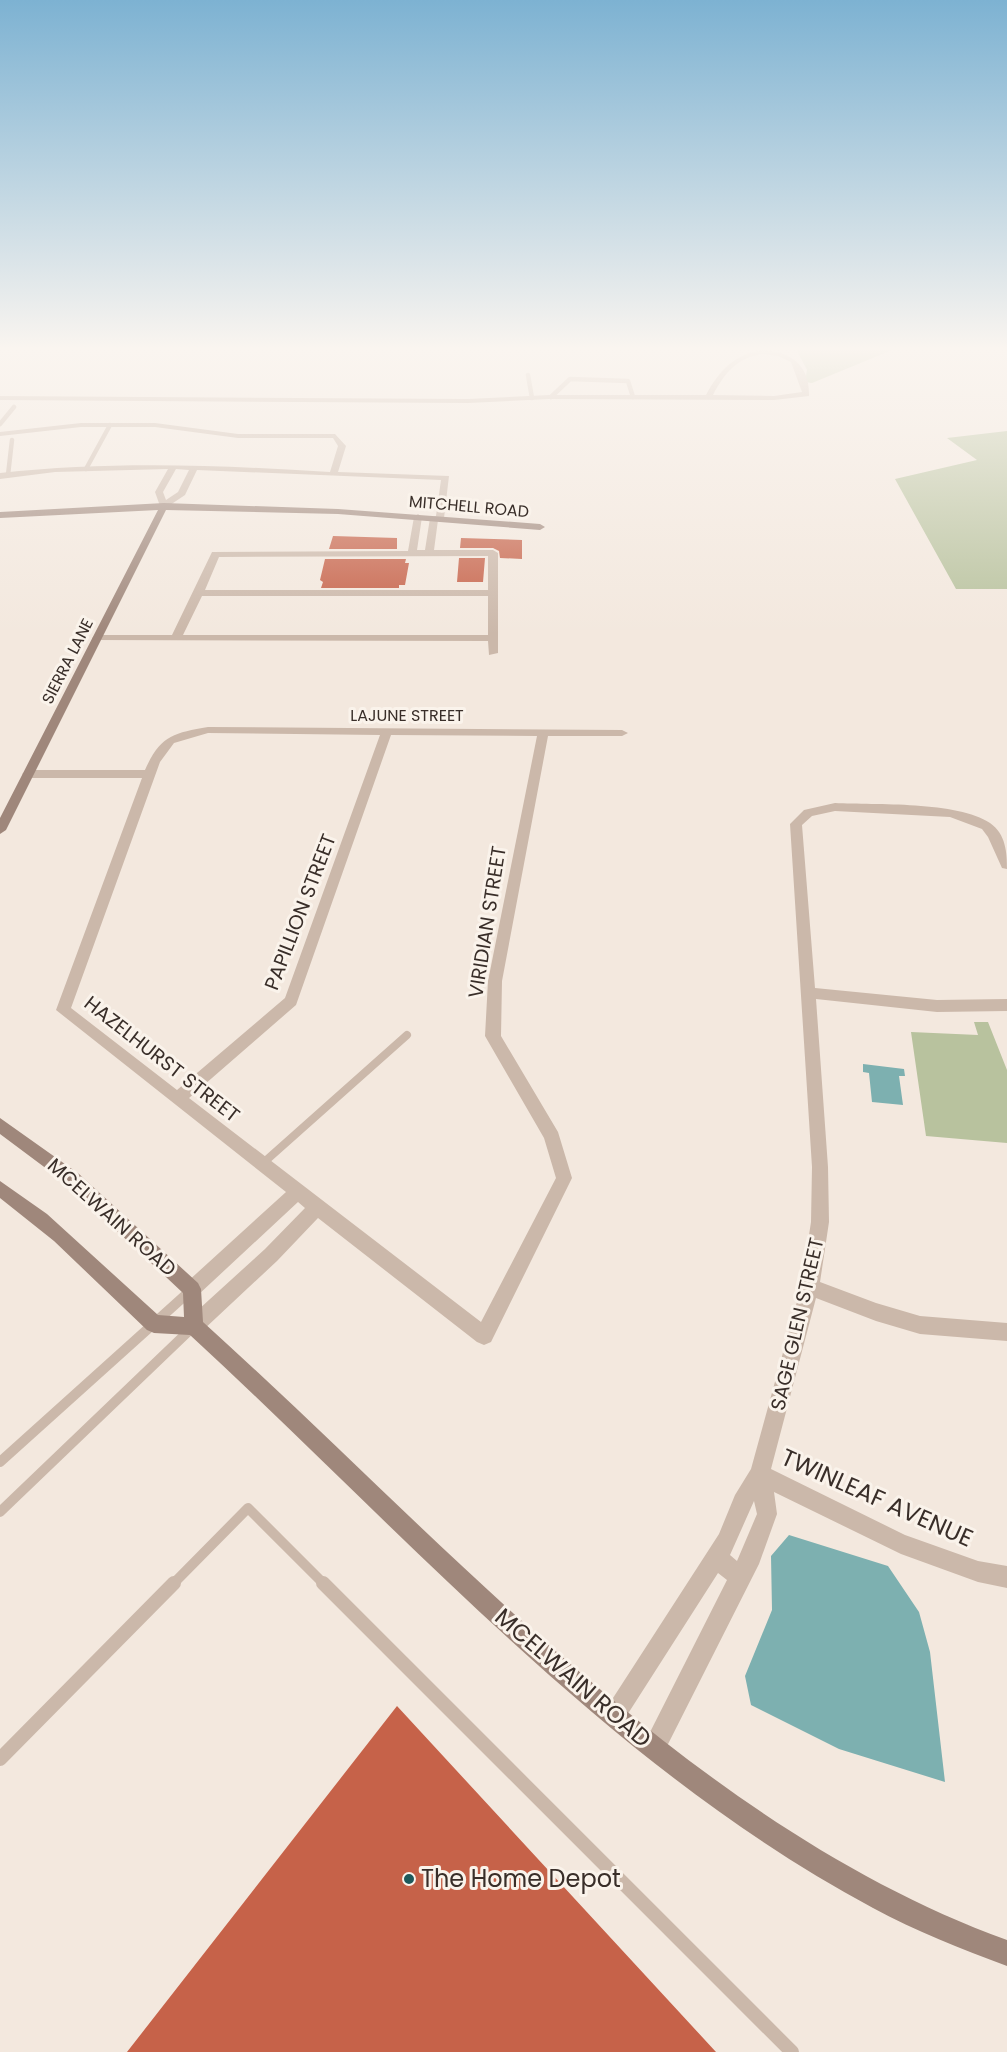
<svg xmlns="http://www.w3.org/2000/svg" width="1007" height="2052" viewBox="0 0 1007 2052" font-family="Poppins,sans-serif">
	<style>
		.green { fill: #b8c29e }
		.water { fill: #7db0b0 }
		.building { fill: #c66249 }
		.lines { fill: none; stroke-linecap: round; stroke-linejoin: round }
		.lane-far3 { stroke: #cbb8aa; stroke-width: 4.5 }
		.lane-far2 { stroke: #cbb8aa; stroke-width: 8 }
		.lane-far1 { stroke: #cbb8aa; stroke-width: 10 }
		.lane { stroke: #cbb8aa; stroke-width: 14 }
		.street { fill: #cbb8aa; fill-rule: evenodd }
		.secondary { fill: #9f877b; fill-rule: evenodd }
		.poi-dot { fill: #1e595b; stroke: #faf3eb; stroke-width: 2 }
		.labels { text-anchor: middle; stroke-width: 6; stroke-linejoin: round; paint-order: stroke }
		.far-street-label { font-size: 16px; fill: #392e29; stroke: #faf3eb }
		.street-label { font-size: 20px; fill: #392e29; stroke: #faf3eb }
		.near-street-label { font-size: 24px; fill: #392e29; stroke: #faf3eb }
		.near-poi-label { font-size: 24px; fill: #392e29; stroke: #faf3eb; text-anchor: start }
	</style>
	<rect width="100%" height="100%" fill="#f3e8de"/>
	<path class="green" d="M795,347h97v3l-80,33 -7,-1 2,-12z
		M1007,431v158h-51l-61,-110 82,-19 -30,-22z
		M974,1022h14l19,48v73l-81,-7 -15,-104 67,3z"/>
	<path class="water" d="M863,1064l41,5 1,7h-6l4,29 -31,-3 -3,-29 -6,-1z
		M789,1535l99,31 31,46 11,40 15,130 -106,-33 -88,-44 -6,-29 27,-66 -1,-54z"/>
	<path class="building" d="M333,536l64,2v11h-68z
		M461,538l61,2v19l-22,-1 -1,-7 -6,-3h-33z
		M459,558h26l-2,24h-26z
		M325,559h81l-1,4h4l-4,22h-6v3h-78l2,-6 -3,-2z
		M397,1706l319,346h-589z"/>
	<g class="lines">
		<path class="lane-far3" d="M528,375l4,23
			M551,397l19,-18 58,2 5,16
			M0,424l14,-17
			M86,469l24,-44
			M8,475l4,-35"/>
		<path class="lane-far2" d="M262,1164l145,-129"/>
		<path class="lane-far1" d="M0,1462l190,-171
			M0,1512l193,-185
			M173,1584l75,-76 76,76"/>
		<path class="lane" d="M323,1583l469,469
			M0,1759l174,-176"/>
		<path class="street" d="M763,350c28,2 47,15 46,46l-35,4 -225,-1 -81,4 -468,-3v-4l468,3 81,-4h157c13,-24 28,-41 57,-45zM763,354l15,2 13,6 11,30 -28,4 -61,-1c11,-21 24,-38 50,-41z
			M81,423h74l83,11h97l11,12 -8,26 111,4 -5,42 -6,2 -4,30h59l5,3v100l-9,2 -1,-14 -395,-1 -1,-2 5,-3h75l40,-83 196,-1 6,-34 4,-3 4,3 -5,33h8l5,-32 6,-2 5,-36 -244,-10 -12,25 -21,14 -4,-3 -5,-14 13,-23 -113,3 -55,7v-6c110,-12 219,-8 330,-1l8,-26 -5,-8h-95l-83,-11h-74l-81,9v-4zM176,469l13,1 -11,22 -12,8 -3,-8zM488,556v34h-283l14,-33zM202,596h286v39h-305z
			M208,727l414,3 6,3 -6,3h-74l-46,245 -1,55 57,96 14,46 -81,164 -7,3 -7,-3 -159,-124 -41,43 -76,71 -7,3 -7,-3 -2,-6 2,-6 78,-71 40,-41 -7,-6 -100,93 -6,2 -6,-2 -3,-6 3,-6 100,-91 -230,-182 86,-232h-114l-6,-4 6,-4h117c15,-34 28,-37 63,-43zM208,733l172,2 -95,263 -108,92 -106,-82 89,-246 14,-19zM391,735l146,1 -49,245 -3,55 59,102 12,40 -75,144 -292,-224 107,-93z
			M835,803c40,2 123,-2 155,20 16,11 17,30 17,46l-5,-1 -14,-31 -6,-8 -32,-12 -115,-6 -23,5 -10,9 13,163 122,12 70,-1v12l-70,1 -121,-13 12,168 1,55 -9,60 56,21 44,13 87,7v18l-87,-7 -44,-13 -60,-23 -45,171 134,66 73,26 29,5v22l-29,-6 -77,-28 -127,-62 3,22 -18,50 -97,192 -8,4 -8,-4 -4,-8 85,-168 -9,-7 -96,150 -8,4 -8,-4 -4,-8 117,-181 16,-39 16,-26 50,-182 10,-65 1,-55 -22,-343 14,-14zM754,1501l3,13 -20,47 -7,-6z"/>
		<path class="secondary" d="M164,503l174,6 202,15 5,3 -5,3 -202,-16 -172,-4 -160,320 -6,4v-16l158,-308 -158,8v-6z
			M0,1118l79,56 119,109 3,6 2,33c245,221 488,503 804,618v26c-46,-17 -91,-35 -134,-58 -262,-140 -467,-374 -683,-573l-36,-2 -7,-3 -93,-89 -54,-43v-17l47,33 111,101 26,2 -1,-24 -116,-109 -67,-50z"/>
	</g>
	<linearGradient id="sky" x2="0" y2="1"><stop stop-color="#7db2d2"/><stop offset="0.55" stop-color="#faf5f0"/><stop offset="1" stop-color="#faf5f0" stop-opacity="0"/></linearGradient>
	<rect width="1007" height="634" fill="url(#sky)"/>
	<circle class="poi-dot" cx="409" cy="1879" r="6"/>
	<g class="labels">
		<g class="far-street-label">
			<text transform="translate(469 506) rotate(5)" y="6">MITCHELL ROAD</text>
			<text transform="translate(67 661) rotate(-63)" y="6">SIERRA LANE</text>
			<text x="407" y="721">LAJUNE STREET</text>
		</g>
		<g class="street-label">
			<text transform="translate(300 912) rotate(-69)" y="7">PAPILLION STREET</text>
			<text transform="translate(487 922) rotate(-81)" y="7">VIRIDIAN STREET</text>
			<text transform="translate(162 1059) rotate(38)" y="7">HAZELHURST STREET</text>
			<text transform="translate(112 1217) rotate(42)" y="7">MCELWAIN ROAD</text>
			<text transform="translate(797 1324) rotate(-77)" y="7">SAGE GLEN STREET</text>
		</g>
		<g class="near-street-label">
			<text transform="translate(877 1498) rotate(24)" y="8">TWINLEAF AVENUE</text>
			<text transform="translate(573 1678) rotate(41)" y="8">MCELWAIN ROAD</text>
		</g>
		<g class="near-poi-label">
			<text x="421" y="1887">The Home Depot</text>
		</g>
	</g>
</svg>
